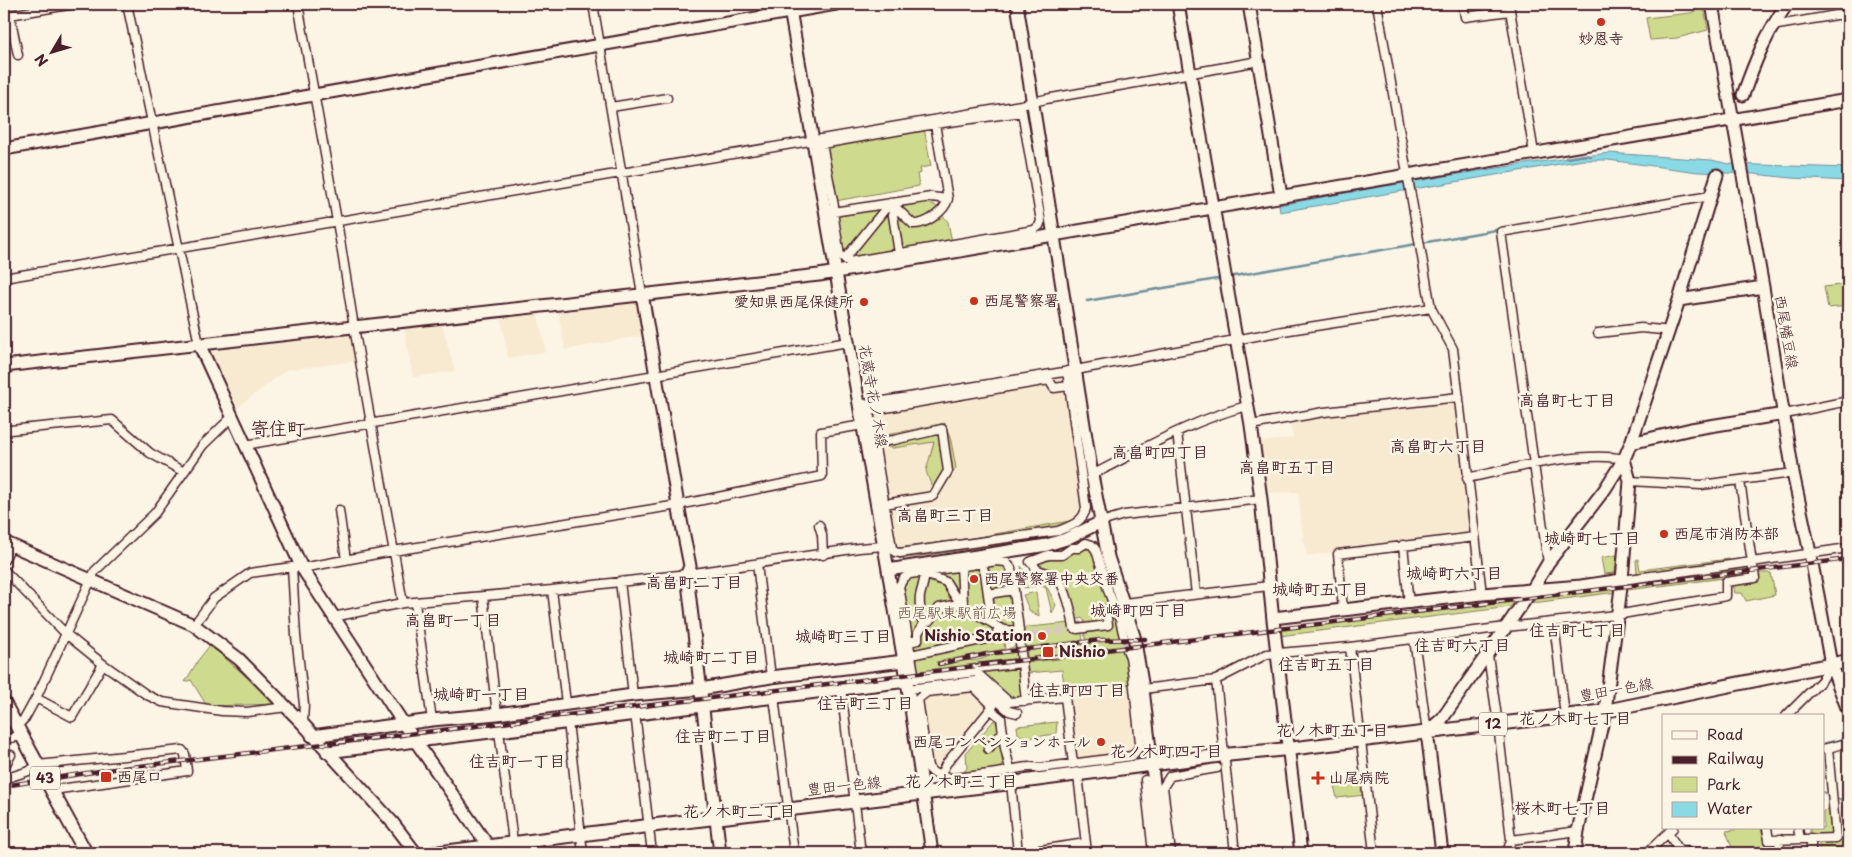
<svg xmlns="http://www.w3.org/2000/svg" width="1852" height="857" viewBox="0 0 1852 857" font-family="'Playpen Sans','Klee One',sans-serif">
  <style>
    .built { fill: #f8ead1 }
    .green { fill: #cedb8e; stroke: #8c7d5c }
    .water { fill: #89dae5; stroke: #708f9b }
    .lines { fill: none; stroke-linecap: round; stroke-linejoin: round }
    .stream { stroke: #708f9b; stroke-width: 2.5 }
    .street-tunnel { stroke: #d8cac0; stroke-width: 8; stroke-dasharray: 8 4; stroke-linecap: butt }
    .street-casing { stroke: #4a1f2b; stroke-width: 11 }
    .secondary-casing { stroke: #4a1f2b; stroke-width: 15 }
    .primary-casing { stroke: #4a1f2b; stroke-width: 16 }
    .street { stroke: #fcf5e5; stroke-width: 8 }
    .secondary { stroke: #fcf5e5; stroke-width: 11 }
    .primary { stroke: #fcf5e5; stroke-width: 12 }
    .rail-casing { stroke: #4a1f2b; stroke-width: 4.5 }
    .rail { stroke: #fcf5e5; stroke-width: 2.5; stroke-dasharray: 8; stroke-linecap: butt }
    .poi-dot { fill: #c8321e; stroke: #fcf5e5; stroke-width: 2 }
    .labels { text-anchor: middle; stroke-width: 5; stroke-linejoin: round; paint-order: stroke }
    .shield { fill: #fcf5e5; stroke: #7f5f63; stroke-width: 1 }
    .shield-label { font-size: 14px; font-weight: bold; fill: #4a1f2b }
    .poi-label { font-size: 15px; font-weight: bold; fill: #4a1f2b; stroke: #fcf5e5; text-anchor: start }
    .street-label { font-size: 15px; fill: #4a1f2b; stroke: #fcf5e5 }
    .park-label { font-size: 15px; fill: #6b4e44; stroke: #fcf5e5 }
    .neighbourhood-label { font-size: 16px; font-weight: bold; fill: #4a1f2b; stroke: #fcf5e5 }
    .quarter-label { font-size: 18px; font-weight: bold; fill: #4a1f2b; stroke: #fcf5e5 }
  </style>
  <rect width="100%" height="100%" fill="#fcf5e5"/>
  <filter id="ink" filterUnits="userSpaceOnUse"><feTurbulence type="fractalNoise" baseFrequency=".02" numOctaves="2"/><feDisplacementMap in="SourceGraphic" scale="10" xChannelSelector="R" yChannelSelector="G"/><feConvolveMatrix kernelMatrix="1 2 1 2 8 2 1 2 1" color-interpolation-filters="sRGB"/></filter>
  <g filter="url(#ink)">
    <path class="built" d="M641,302L646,335L565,350L558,312Z
      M538,314L546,352L508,358L501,318Z
      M442,324L455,371L413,377L404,329Z
      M352,335L357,361L286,370L238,407L210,354L213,351Z
      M1062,373L1082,508L1072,522L895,548L872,405Z
      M1456,400L1473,534L1307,556L1303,537L1298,492L1267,493L1260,442L1293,438L1290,422Z
      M1131,684L1138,743L1129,754L1076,760L1068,691Z
      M972,688L991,706L938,770L930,766L921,699L927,694Z"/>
    <path class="green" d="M1704,8L1708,30L1677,38L1650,40L1646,18L1690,13Z
      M924,128L931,166L920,168L921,173L917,174L919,186L835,201L825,147Z
      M893,199L895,214C909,200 917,199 935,205L948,222L952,242L901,256L849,264L839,258L830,211Z
      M1848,284V306L1828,308L1824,287Z
      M945,423L951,441L956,468L943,488L933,490L926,471L934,442L893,448L879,445L877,437Z
      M1075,520L1079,527L1057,537L900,559L890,549L972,538Z
      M1079,539V543L1091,547L1098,541L1105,563L1096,570L1097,574H1100L1099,570L1106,563L1118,599L1111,603L1106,591L1104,592L1109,606L1104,610L1118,601L1133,651L1122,652L1128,658L1131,684L1065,691L1062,670L1028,673L1027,662H1028L1025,640L1005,643L1007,635L1012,633L1003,634L1005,649L936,662L979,660L1024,643L1029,704L1013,705L976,677L909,678L902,586L909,576L1001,563L1009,568L1017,631L1029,627L1081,622L1084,655L1031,662L1106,654L1086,655L1084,620L1082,618L1076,620L1058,573L1055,575L1037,569L1034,556L1036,554L1061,547Z
      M1617,555L1615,573L1604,574L1601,558Z
      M1638,559L1640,570L1729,559L1730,562L1637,574L1636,560Z
      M1746,565L1749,575L1627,590V581Z
      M1021,566L1028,577L1043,582L1046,585L1056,605L1052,613L1046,588L1040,585L1024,588Z
      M1758,573H1771L1775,595L1746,601L1742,593H1735L1733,584L1755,583Z
      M1619,583L1617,592L1533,603L1538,593Z
      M1036,592L1039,616L1030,612L1023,595Z
      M1514,602L1510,607L1279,636V630Z
      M210,645L278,704L207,706L191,680L185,682L199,659Z
      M994,720L999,726L1003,769L962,774L967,768L966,753Z
      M1057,722L1056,734L1026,738L1018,734L1017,726Z
      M1348,781H1364L1365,795L1337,798L1334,786L1348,784Z
      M1842,806L1848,809V853H1819V843L1842,839Z
      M1831,810L1833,836H1810V828H1823V811Z
      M1750,828H1761L1766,846L1733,850L1726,831Z"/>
    <path class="water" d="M1609,153L1711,160L1730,164L1848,168V181L1791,178L1754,174L1698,172L1608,160H1583L1280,212L1279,205C1389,185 1499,166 1609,153Z"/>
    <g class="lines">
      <path class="stream" d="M1566,158L1584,155L1591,156
        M1229,277L1501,229
        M1087,301L1223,278
        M1823,744L1848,738
        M1823,792L1825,793
        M1839,799L1848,803"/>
      <path class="street-tunnel" d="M1020,636L1077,629
        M1124,637L1127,650"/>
      <defs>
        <path id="street" d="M127,4L199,344
          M298,4L337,221L355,333L403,603
          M593,4L642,294
          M1377,4L1431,308L1453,349L1482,594
          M1463,4L1465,17L1510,11
          M1509,4L1534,153
          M1843,4L1848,40
          M10,15L18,55
          M4,16L74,4
          M1772,26L1848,13
          M611,107L667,98
          M1022,112L1041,221L1039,226L1034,230L849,262L840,256L833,212L834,206L822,144L935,124Z
          M891,203L913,224C926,225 945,211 948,199L935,124
          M891,203L899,253
          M833,212L931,197L948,199
          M847,256L890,203
          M4,278L1021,105L1046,99L1259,61
          M1598,333L1641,328L1662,330
          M859,405L1076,370L1283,331L1431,308
          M868,411L1049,380L1054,388L1069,386
          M869,412L892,548L895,552L900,553L1058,531C1070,526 1083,523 1086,508L1067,371
          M1785,414L1848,401
          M1251,425L1324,412L1459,397
          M4,432L10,430L112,420L150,453L184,472
          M1177,432L1196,594
          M874,443L894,440L942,429L948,471L933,496L884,504
          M245,445L848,342
          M1092,475C1143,449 1192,420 1247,406
          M1467,478C1510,469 1583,450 1624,459
          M1630,481L1701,485L1793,473
          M1740,481L1752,562L1848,548
          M339,510L346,560
          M1101,522L1124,515L1261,499
          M819,525L822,535L823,555
          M1403,545L1409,604
          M4,560L11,546
          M1032,561L1036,569C1042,572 1049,573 1055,577C1066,584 1072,615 1074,628
          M1030,562L1048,555H1062L1072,548H1078L1086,543L1092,545L1096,550L1109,593L1120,620L1124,637
          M981,563L985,573L992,623C1002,631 1008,631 1019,630V633
          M1548,563L1501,232L1710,196
          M757,564L771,677
          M292,567L296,636L304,704L303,724
          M4,570L66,634L103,664L147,695L162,702L222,711L247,712L287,707
          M925,574L946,582L954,595L963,603L967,609L992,623
          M620,581L633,695
          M552,590L566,703
          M988,594L1014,590
          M483,596L497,714
          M415,603L432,720
          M1124,603L1269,586
          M1343,610L1338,554L1475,537
          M333,617L403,603L552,590L687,574L859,548L884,546
          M924,623L920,616C921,609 919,603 920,596C922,587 925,580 925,571
          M1554,623L1565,716
          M194,625L214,598L250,573L292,567L302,568L393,551L678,505L822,476L821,432L863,425
          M1077,629L1108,625L1106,610L1114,607
          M1019,630L1011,568L1006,562L997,561L910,574L904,578L899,586L915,679L976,672L1009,702L1065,697L1073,764
          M1414,639L1427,732
          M909,642L918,640V633L924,623L929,621L939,608L963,603L961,566
          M1020,643L1026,701
          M1350,647L1374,853
          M911,655L995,637L999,629
          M1488,655L1498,724L1511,840L1507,853
          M976,672L979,668L1022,663
          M1216,680L1235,853
          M841,688L861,853
          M908,689L975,681L1009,711L1017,713
          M1143,689L1216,680L1267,654L1350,647L1506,627L1616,615L1726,596V582L1755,578L1752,562L1622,580
          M774,697L794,853
          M36,698L72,717L103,664
          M991,710L1001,718L1005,748L1010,769
          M635,713L652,853
          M1786,716L1822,680L1831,664
          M568,722L583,853
          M17,726L25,718L36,698L95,571L155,513L203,445L232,417
          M499,731L513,842
          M4,739L22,736
          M988,749L1003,732
          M1823,749L1848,743
          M4,767L11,755
          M1078,775L1087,853
          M940,776L946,764L993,706L974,687L927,692L918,699L928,767C934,776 943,778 954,778C970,776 987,775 1003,772C1015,769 1027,765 1039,768L1132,756L1138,749L1140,743L1133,678L1130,657L1127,650
          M4,779L29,771L38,765L182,750L185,754L187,771L60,789L53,792
          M1145,780L1153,853
          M1011,783L1018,853
          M1767,828L1769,840L1836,838L1828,748
          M1798,828L1800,839
          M1668,833L1679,850L1693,853
          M1811,838V853
          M1511,840L1578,831
          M1020,853L1086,843
          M1171,853L1163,787L1170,776L1217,768
          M1647,853L1673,828
          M1779,853L1780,839"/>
        <path id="secondary" d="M789,4L905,667L932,853
          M1017,4L1092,475L1108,557L1134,636L1143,689L1162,853
          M1178,4L1251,425L1261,499L1273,620L1301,853
          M1249,4L1281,196
          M1712,4L1763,287L1793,473L1810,553L1831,664
          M1743,95C1755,61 1766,34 1787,4
          M4,149L836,4
          M642,294L678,505L690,566L687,574L720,853
          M1679,300L1763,287
          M199,344L302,568L403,723L493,853
          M4,366L819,275L1848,100
          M1631,443L1691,429L1785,414
          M4,542L194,625L239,659L303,724L393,823L416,853
          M888,570L1047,545L1066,539L1101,522
          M1273,618L1482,594L1581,586L1622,580
          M312,736L432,720L497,714L633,695L701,689L771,677L904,661
          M327,752L907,681
          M1442,853L1427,732L1442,719L1532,590L1548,563L1605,489L1624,459L1631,443L1679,300L1717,175
          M1575,853L1578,831L1605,711L1622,580L1630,481L1624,459"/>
        <path id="primary" d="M1831,664L1848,709
          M4,703L86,853
          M435,853L648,826L1011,783L1224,755L1288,749L1605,711L1848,661"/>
      </defs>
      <use href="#street" class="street-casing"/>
      <use href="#secondary" class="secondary-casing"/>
      <use href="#primary" class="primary-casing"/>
      <use href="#street" class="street"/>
      <use href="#secondary" class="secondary"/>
      <use href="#primary" class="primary"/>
      <defs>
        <path id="rail" d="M939,664L987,654L1100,640L1145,639
          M4,786L106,770L870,679L1848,559"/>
      </defs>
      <use href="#rail" class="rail-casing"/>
      <use href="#rail" class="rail"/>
    </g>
  </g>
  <g class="poi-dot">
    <circle cx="1601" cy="22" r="5"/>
    <circle cx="974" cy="301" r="5"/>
    <circle cx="864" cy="302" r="5"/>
    <circle cx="1664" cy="534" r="5"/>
    <circle cx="974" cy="579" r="5"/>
    <circle cx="1042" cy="636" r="5"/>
    <rect x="1042" y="646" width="12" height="12" rx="2.5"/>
    <circle cx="1101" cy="742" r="5"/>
    <rect x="100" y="771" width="12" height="12" rx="2.5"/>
    <path d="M1315.5 770.5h5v5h5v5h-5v5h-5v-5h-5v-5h5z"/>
  </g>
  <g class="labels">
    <g class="shield">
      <rect x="1479" y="712.5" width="28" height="23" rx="4"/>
      <rect x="30" y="766.5" width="30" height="23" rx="4"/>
    </g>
    <g class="shield-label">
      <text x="1493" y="729">12</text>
      <text x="45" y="783">43</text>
    </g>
    <g class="poi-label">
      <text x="1601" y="44" text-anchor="middle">妙恩寺</text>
      <text x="984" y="306">西尾警察署</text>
      <text x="854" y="307" text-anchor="end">愛知県西尾保健所</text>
      <text x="1674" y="539">西尾市消防本部</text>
      <text x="984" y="584">西尾警察署中央交番</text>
      <text x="1032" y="641" text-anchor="end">Nishio Station</text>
      <text x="1059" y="657">Nishio</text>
      <text x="1091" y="747" text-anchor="end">西尾コンベンションホール</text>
      <text x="117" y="782">西尾口</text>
      <text x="1329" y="783">山尾病院</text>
    </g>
    <g class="street-label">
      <text transform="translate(1786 332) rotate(80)" y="5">西尾幡豆線</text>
      <text transform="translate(873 396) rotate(80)" y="5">花蔵寺花ノ木線</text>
      <text transform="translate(1616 690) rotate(-10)" y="5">豊田一色線</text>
      <text transform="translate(844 786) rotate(-6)" y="5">豊田一色線</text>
    </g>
    <g class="park-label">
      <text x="957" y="618">西尾駅東駅前広場</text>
    </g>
    <g class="neighbourhood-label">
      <text x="1567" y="406">高畠町七丁目</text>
      <text x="1438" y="452">高畠町六丁目</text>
      <text x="1160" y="458">高畠町四丁目</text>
      <text x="1287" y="473">高畠町五丁目</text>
      <text x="945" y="521">高畠町三丁目</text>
      <text x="1592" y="544">城崎町七丁目</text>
      <text x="1454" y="579">城崎町六丁目</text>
      <text x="694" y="588">高畠町二丁目</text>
      <text x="1320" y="595">城崎町五丁目</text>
      <text x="1138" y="616">城崎町四丁目</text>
      <text x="453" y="626">高畠町一丁目</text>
      <text x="1577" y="636">住吉町七丁目</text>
      <text x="843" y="642">城崎町三丁目</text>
      <text x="1462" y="651">住吉町六丁目</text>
      <text x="711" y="663">城崎町二丁目</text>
      <text x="1326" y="670">住吉町五丁目</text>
      <text x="1077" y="696">住吉町四丁目</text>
      <text x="481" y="700">城崎町一丁目</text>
      <text x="865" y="709">住吉町三丁目</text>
      <text x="1575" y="724">花ノ木町七丁目</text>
      <text x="1332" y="736">花ノ木町五丁目</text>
      <text x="723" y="742">住吉町二丁目</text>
      <text x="1166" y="757">花ノ木町四丁目</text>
      <text x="517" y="767">住吉町一丁目</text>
      <text x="961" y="787">花ノ木町三丁目</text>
      <text x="1562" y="814">桜木町七丁目</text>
      <text x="739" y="817">花ノ木町二丁目</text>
    </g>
    <g class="quarter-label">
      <text x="278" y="435">寄住町</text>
    </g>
  </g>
  <rect width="1852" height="857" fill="none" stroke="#fcf5e5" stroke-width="20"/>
  <rect x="10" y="10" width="1832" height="837" fill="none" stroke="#4a1f2b" stroke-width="2" filter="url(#ink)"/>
  <rect x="1662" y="714" width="162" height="115" fill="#fcf5e5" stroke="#b59f9b"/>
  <rect x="1672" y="731" width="25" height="8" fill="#fcf5e5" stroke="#b59f9b"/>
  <text x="1707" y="740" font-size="15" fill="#4a1f2b">Road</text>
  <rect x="1672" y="756" width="25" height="8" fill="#4a1f2b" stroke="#b59f9b"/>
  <text x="1707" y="764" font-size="15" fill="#4a1f2b">Railway</text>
  <rect x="1672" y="777" width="25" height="15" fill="#cedb8e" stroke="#b59f9b"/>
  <text x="1707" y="790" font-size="15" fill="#4a1f2b">Park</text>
  <rect x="1672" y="802" width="25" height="15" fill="#89dae5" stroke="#b59f9b"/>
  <text x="1707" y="814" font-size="15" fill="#4a1f2b">Water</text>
  <g transform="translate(52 52) rotate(232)" stroke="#fcf5e5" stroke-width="4" paint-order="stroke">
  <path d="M0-4L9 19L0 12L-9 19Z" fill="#4a1f2b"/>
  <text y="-8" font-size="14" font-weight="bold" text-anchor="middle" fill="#4a1f2b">N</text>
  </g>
</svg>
